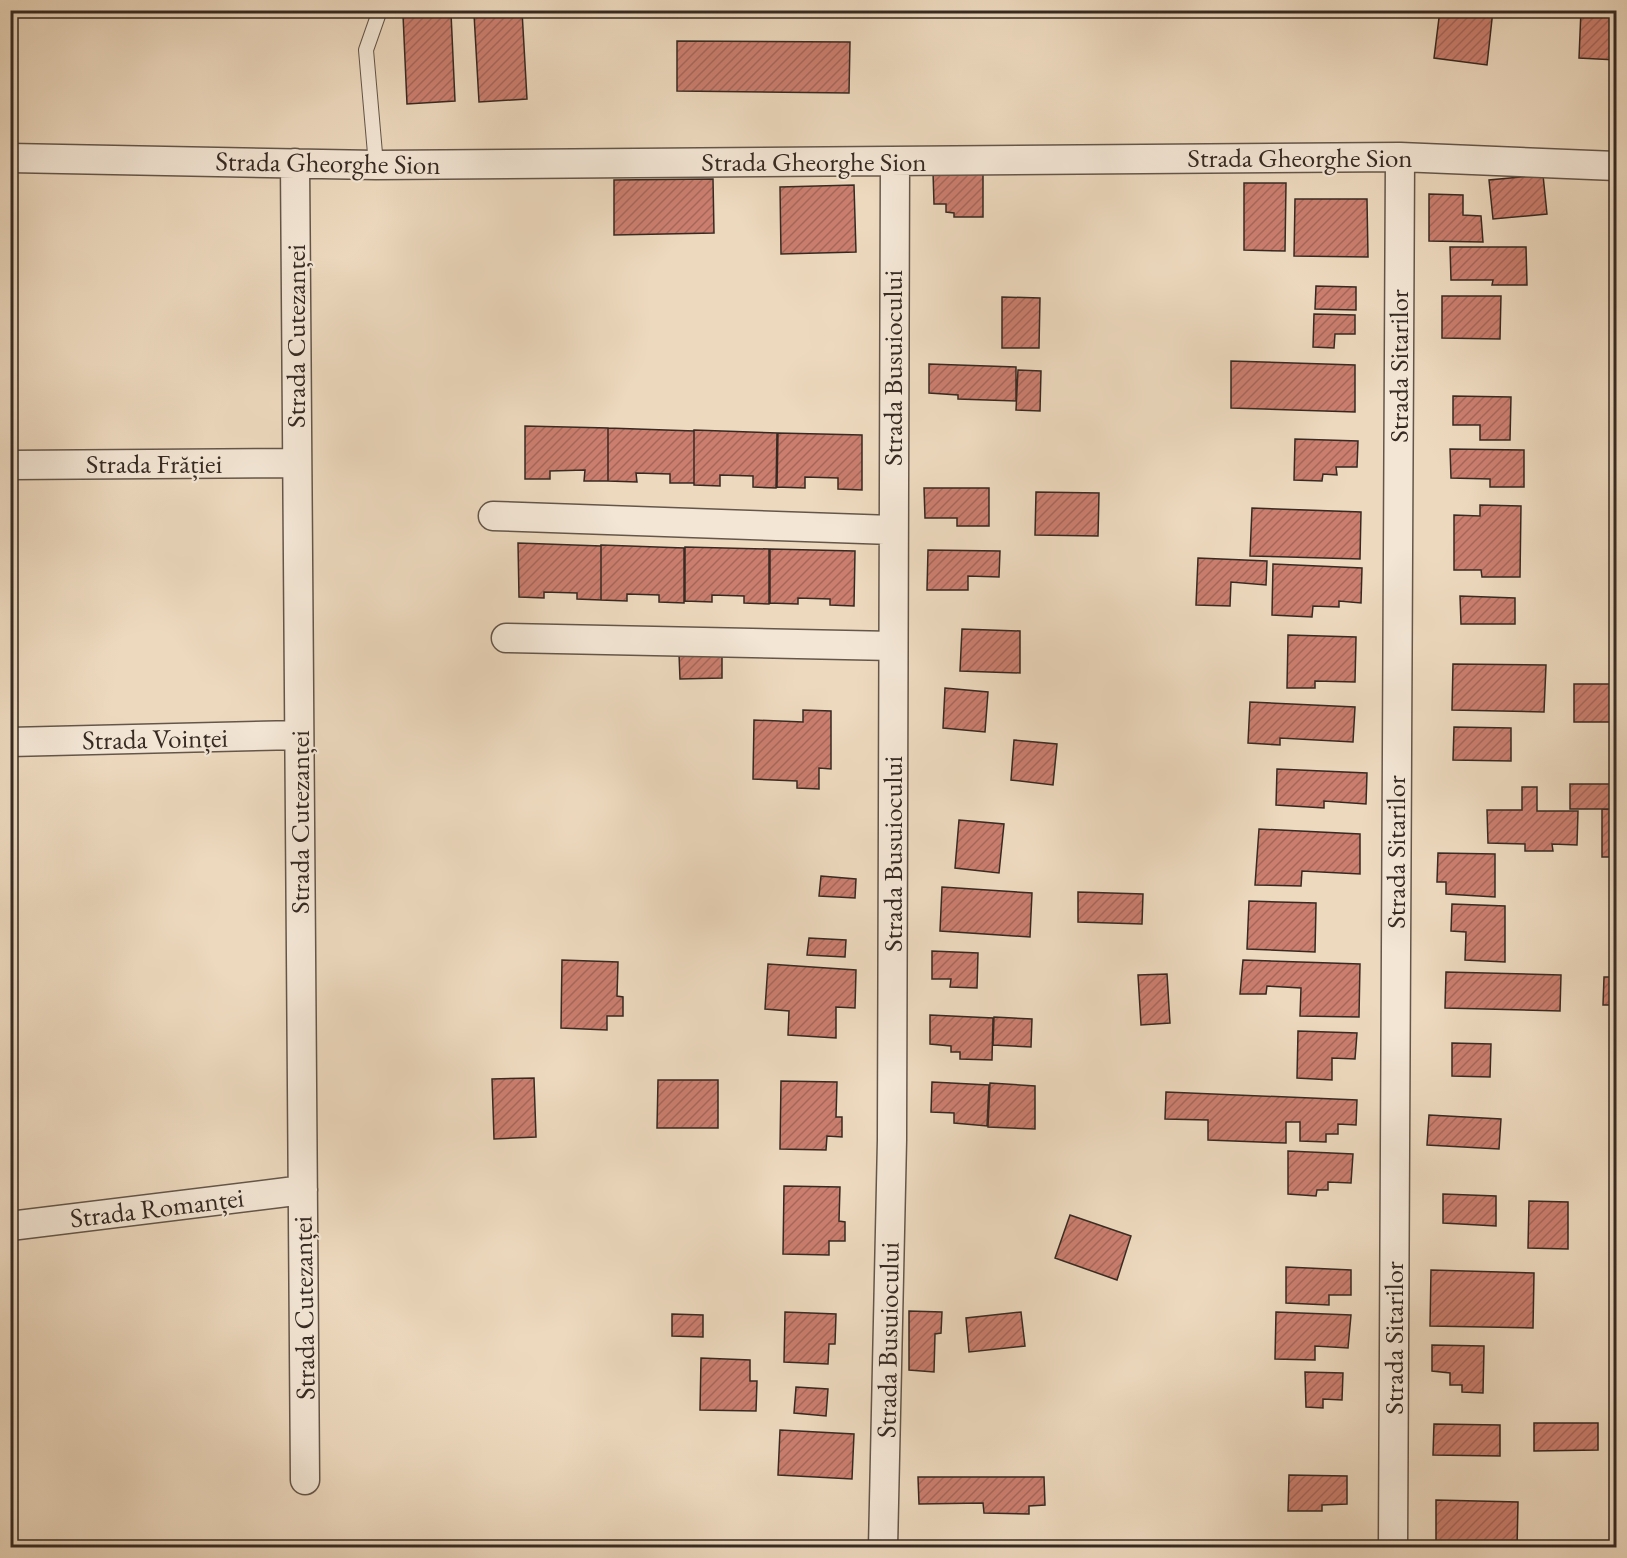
<svg xmlns="http://www.w3.org/2000/svg" width="1627" height="1558" viewBox="0 0 1627 1558" font-family="'EB Garamond',serif">
  <style>
    .building { fill: url(#building-hatch); stroke: #362a23; stroke-width: 1.5 }
    .lines { fill: none; stroke-linecap: round; stroke-linejoin: round }
    .service-casing { stroke: #64564a; stroke-width: 16 }
    .minor-casing { stroke: #64564a; stroke-width: 31 }
    .service { stroke: #f3e6d5; stroke-width: 14 }
    .minor { stroke: #f3e6d5; stroke-width: 28 }
    .labels { text-anchor: middle; stroke-width: 4.5; stroke-linejoin: round; paint-order: stroke }
    .street-label { font-size: 27px; fill: #362a23; stroke: #f3e6d5 }
  </style>
  <defs>
    <pattern id="building-hatch" width="6" height="6" patternUnits="userSpaceOnUse" patternTransform="scale(1.5)"><rect width="6" height="6" fill="#cb7e6e"/><path d="M-1 1l2-2M0 6l6-6M5 7l2-2" fill="none" stroke="#a6675a"/></pattern>
  </defs>
  <rect width="100%" height="100%" fill="#edd9be"/>
  <filter id="stains"><feTurbulence type="fractalNoise" baseFrequency=".00333" numOctaves="4"/><feColorMatrix values="0 0 0 0 .2 0 0 0 0 .09 0 0 0 0 .02 0 0 0 .5 -.17"/></filter>
  <radialGradient id="worn" r=".72"><stop offset=".6" stop-color="#630" stop-opacity="0"/><stop offset="1" stop-color="#630" stop-opacity=".3"/></radialGradient>
  <path class="building" d="M1440,10H1493L1487,65L1434,58Z
    M1581,10H1616V60L1579,58Z
    M522,11L527,99L479,102L474,14Z
    M451,13L455,101L407,104L403,15Z
    M677,41L850,42L849,93L677,91Z
    M933,172L983,173V217H954V213L946,212V204H934Z
    M1543,175L1547,214L1493,219L1489,180Z
    M713,179L714,233L614,235V180Z
    M1244,183H1286L1285,251L1244,250Z
    M854,185L856,252L781,254L780,187Z
    M1429,194L1463,195V215L1481,216L1483,242L1429,241Z
    M1295,199H1367L1368,257L1294,256Z
    M1450,247H1526L1527,285H1492L1493,280H1451Z
    M1316,286L1356,287V310L1315,309Z
    M1442,296H1501L1500,339L1442,338Z
    M1002,297L1040,298L1039,348H1002Z
    M1314,314L1355,315V334H1335L1334,348L1313,347Z
    M1231,361L1355,365V412L1231,408Z
    M929,364L1016,367V401L958,399V395L929,393Z
    M1018,370L1041,371L1040,411L1016,410Z
    M1453,396L1511,397L1510,440H1480V425H1453Z
    M525,426L608,428V481H584L585,470L550,471V479H525Z
    M608,428L694,431V483H670V474L636,473L637,482L608,481Z
    M694,430L777,433L776,488L753,487V476L720,475V486L694,485Z
    M778,433L862,435V490L838,489V478L805,477V488L777,487Z
    M1295,439L1358,441L1357,467H1336L1337,475L1323,474L1322,481L1294,480Z
    M1450,449L1524,450V487H1490V479L1451,478Z
    M924,488H989V526H957V518H925Z
    M1036,492L1099,493L1098,536L1035,535Z
    M1480,505L1521,506L1520,577H1482L1481,570H1454V515L1480,516Z
    M1252,508L1361,512L1360,559L1250,556Z
    M518,543L601,546V600L577,599V593L544,592V598L519,597Z
    M601,545L684,548V603L659,602V595L627,594V601L601,600Z
    M685,547L769,549V604L744,603V596L712,595V602L685,601Z
    M770,549L855,551L854,606L830,605V599L798,598V604L770,603Z
    M928,550L1000,551L999,577L968,576V590H927Z
    M1198,558L1267,561L1266,585L1231,582L1230,606L1196,605Z
    M1273,564L1362,568L1361,603L1339,601V607L1313,606L1312,617L1272,615Z
    M1460,596L1515,598V624H1461Z
    M962,629L1020,631V673L960,671Z
    M1288,635L1356,637L1355,682L1315,681V688H1287Z
    M722,653V678L680,679L679,654Z
    M1453,664L1546,665L1544,712L1452,710Z
    M1574,684H1616V722H1574Z
    M945,688L988,692L985,732L943,728Z
    M1250,702L1355,707L1353,742L1280,738V745L1248,743Z
    M803,710L831,711V769L819,768V789L797,788V781L753,779L754,720L803,722Z
    M1454,727L1511,728V761L1453,760Z
    M1014,740L1057,744L1053,785L1011,780Z
    M1277,769L1367,773L1366,804L1324,801V808L1276,805Z
    M1570,784H1616V809H1570Z
    M1522,787H1537V811H1578L1577,845L1552,844L1553,851H1525V844L1488,843L1487,810H1522Z
    M1602,809L1616,810V857H1602Z
    M959,820L1004,824L999,873L955,868Z
    M1259,829L1360,834V874L1302,871L1301,886L1255,885Z
    M1438,853L1495,854V897L1446,894V882H1437Z
    M821,876L856,879L855,898L819,896Z
    M942,887L1032,893L1030,937L940,931Z
    M1078,892L1143,894L1142,924L1078,922Z
    M1249,901L1316,903L1315,952L1247,949Z
    M1452,904L1505,906V962L1465,960L1466,932L1451,931Z
    M809,938L846,940L845,957L807,955Z
    M932,951L978,953L977,988L950,987L951,979H932Z
    M562,960L618,962L617,996L623,997V1016H607V1030L561,1028Z
    M1243,960L1360,964L1359,1017L1300,1016L1301,988L1267,986L1266,994H1240Z
    M768,964L856,970L855,1008L836,1007V1038L788,1035L789,1011L765,1009Z
    M1446,972L1561,975L1560,1011L1445,1008Z
    M1167,974L1170,1023L1141,1025L1138,975Z
    M1604,977H1616V1005H1603Z
    M930,1015L993,1018L992,1060L960,1059V1052H951V1046L930,1044Z
    M994,1017L1032,1019L1031,1047L993,1045Z
    M1298,1031L1357,1033L1355,1059L1332,1058V1080L1297,1078Z
    M1452,1043L1491,1044L1490,1077L1452,1076Z
    M534,1078L536,1137L494,1139L492,1079Z
    M658,1080H718V1128H657Z
    M781,1081L837,1082L836,1117H842V1137L827,1136L826,1150L780,1149Z
    M932,1082L989,1085L987,1126L954,1123V1113L931,1112Z
    M990,1083L1035,1086V1129L988,1127Z
    M1166,1092L1357,1100L1356,1125L1338,1124V1134H1326V1142L1300,1141V1122H1286V1143L1208,1140V1120L1165,1119Z
    M1429,1115L1501,1119L1499,1149L1427,1145Z
    M1288,1151L1353,1154L1351,1183L1328,1182V1190H1317L1316,1196L1288,1194Z
    M784,1186L840,1187L839,1221L845,1222V1241H829V1255L783,1254Z
    M1443,1194L1496,1196V1226L1443,1223Z
    M1529,1201L1568,1202V1249L1528,1248Z
    M1070,1215L1131,1236L1117,1280L1055,1258Z
    M1286,1267L1351,1270V1295H1329V1305L1286,1303Z
    M1431,1270L1534,1273L1533,1328L1430,1326Z
    M909,1311L942,1312L941,1333L935,1334L934,1372L909,1370Z
    M785,1312L836,1314L835,1344H829L828,1364L784,1362Z
    M1021,1312L1025,1346L969,1352L966,1318Z
    M1276,1312L1351,1315L1348,1348L1315,1346V1360L1275,1359Z
    M672,1314L703,1315V1337L672,1336Z
    M1432,1345L1484,1346L1483,1393L1462,1392V1385H1450V1373L1432,1371Z
    M701,1358L750,1360V1381H757L756,1411L700,1410Z
    M1305,1372L1343,1373L1342,1400L1323,1399V1408L1306,1407Z
    M796,1387L828,1389L826,1416L794,1413Z
    M1534,1423H1598V1450L1534,1451Z
    M1434,1424L1500,1425V1456L1433,1455Z
    M780,1430L854,1434L852,1479L778,1475Z
    M1289,1475L1347,1476V1504L1322,1505V1511H1288Z
    M918,1477H1044L1045,1505L1029,1506V1514L984,1513L983,1503L919,1504Z
    M1436,1500L1518,1502L1517,1548H1436Z"/>
  <g class="lines">
    <defs>
      <path id="service" d="M376,165L366,50L380,10"/>
      <path id="minor" d="M10,158L376,165L1400,157L1616,166
        M295,163L305,1480
        M10,465L297,463
        M493,516L892,530
        M506,638L893,646
        M10,742L299,735
        M10,1226L303,1190
        M883,1548L892,1140L895,161
        M1393,1548L1400,157"/>
    </defs>
    <use href="#service" class="service-casing"/>
    <use href="#minor" class="minor-casing"/>
    <use href="#service" class="service"/>
    <use href="#minor" class="minor"/>
  </g>
  <g class="labels">
    <g class="street-label">
      <text x="1300" y="167">Strada Gheorghe Sion</text>
      <text x="814" y="171">Strada Gheorghe Sion</text>
      <text transform="translate(328 163) rotate(1)" y="9">Strada Gheorghe Sion</text>
      <text transform="translate(296 336) rotate(-90)" y="9">Strada Cutezanței</text>
      <text transform="translate(1399 366) rotate(-90)" y="9">Strada Sitarilor</text>
      <text transform="translate(893 368) rotate(-90)" y="9">Strada Busuiocului</text>
      <text x="154" y="473">Strada Frăției</text>
      <text transform="translate(155 739) rotate(-1)" y="9">Strada Voinței</text>
      <text transform="translate(300 822) rotate(-90)" y="9">Strada Cutezanței</text>
      <text transform="translate(1396 852) rotate(-90)" y="9">Strada Sitarilor</text>
      <text transform="translate(893 854) rotate(-90)" y="9">Strada Busuiocului</text>
      <text transform="translate(157 1208) rotate(-7)" y="9">Strada Romanței</text>
      <text transform="translate(304 1308) rotate(-91)" y="9">Strada Cutezanței</text>
      <text transform="translate(1394 1338) rotate(-90)" y="9">Strada Sitarilor</text>
      <text transform="translate(888 1340) rotate(-89)" y="9">Strada Busuiocului</text>
    </g>
  </g>
  <rect width="1627" height="1558" fill="none" stroke="#edd9be" stroke-width="36"/>
  <rect x="12" y="12" width="1603" height="1534" fill="none" stroke="#362a23" stroke-width="3"/>
  <rect x="18" y="18" width="1591" height="1522" fill="none" stroke="#362a23" stroke-width="1.5"/>
  <rect width="100%" height="100%" filter="url(#stains)"/>
  <rect width="100%" height="100%" fill="url(#worn)"/>
</svg>
